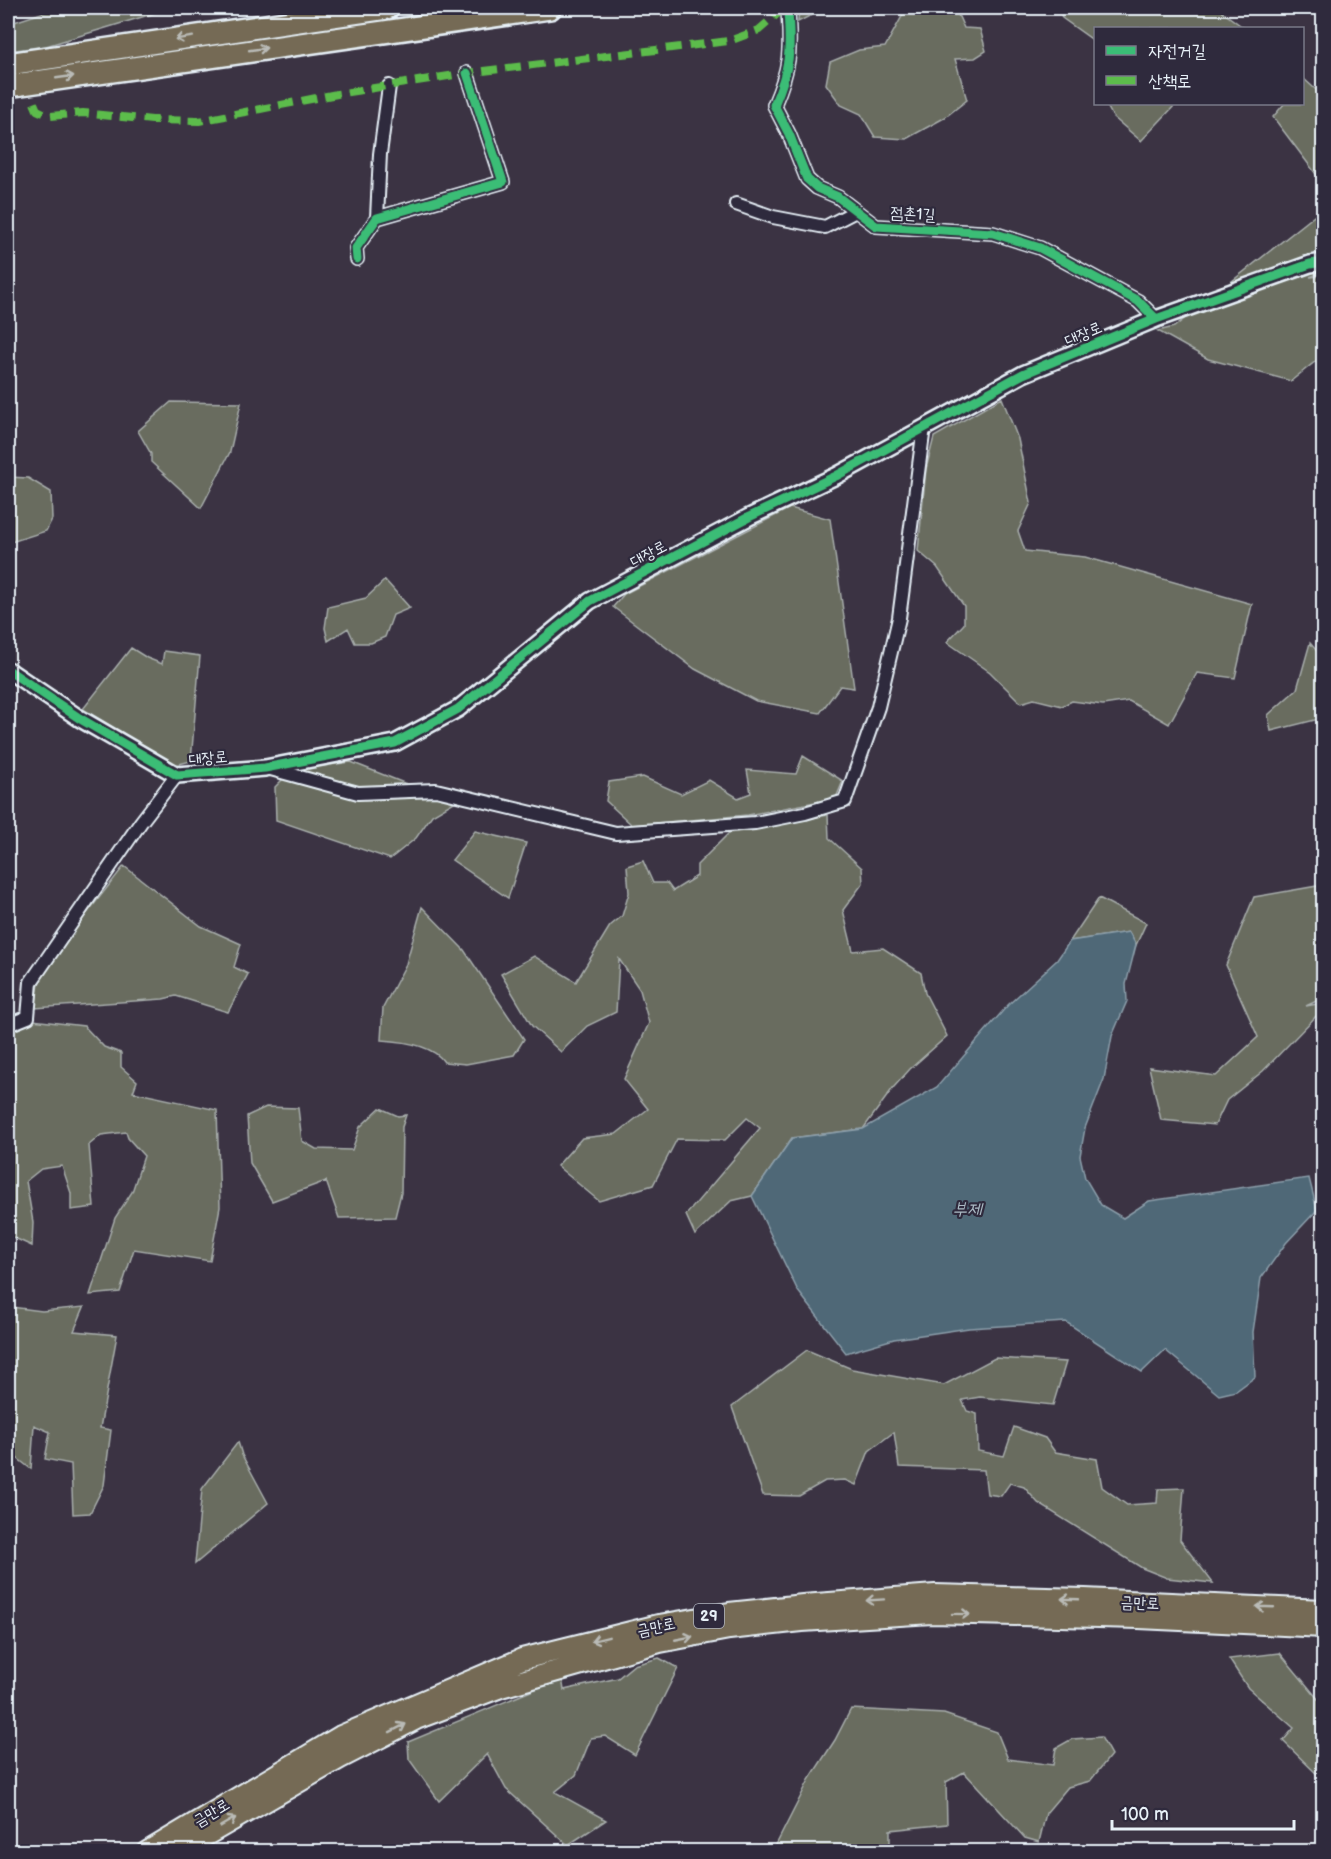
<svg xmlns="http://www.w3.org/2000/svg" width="1331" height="1859" viewBox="0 0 1331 1859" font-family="'Balsamiq Sans','Poor Story',sans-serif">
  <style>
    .green { fill: #696c5f; stroke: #a8aeac; stroke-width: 1.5 }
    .water { fill: #4f6877; stroke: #8c9fab; stroke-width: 1.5 }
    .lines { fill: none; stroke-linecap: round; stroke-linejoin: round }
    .minor-casing { stroke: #e8f1f8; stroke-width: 16 }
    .tertiary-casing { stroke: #e8f1f8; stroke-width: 20 }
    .trunk-casing { stroke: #e8f1f8; stroke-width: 24 }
    .motorway-casing { stroke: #e8f1f8; stroke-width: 26 }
    .minor { stroke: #2f2a3d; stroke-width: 12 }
    .tertiary { stroke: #2f2a3d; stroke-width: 15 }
    .trunk { stroke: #746b55; stroke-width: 20 }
    .motorway { stroke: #746b55; stroke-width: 21 }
    .quiet { stroke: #5cbc4b; stroke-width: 8; stroke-dasharray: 15 8; stroke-linecap: butt }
    .cycleway-casing { stroke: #2f2a3d; stroke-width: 13 }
    .cycleway { stroke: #3abd76; stroke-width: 9 }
    .oneway { stroke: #babbb7 }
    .labels { text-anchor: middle; stroke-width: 4.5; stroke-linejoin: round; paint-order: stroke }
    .shield { fill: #2f2a3d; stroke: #b0b5c0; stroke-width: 1.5 }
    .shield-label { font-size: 15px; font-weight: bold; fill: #e8f1f8 }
    .street-label { font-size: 16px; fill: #e8f1f8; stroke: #2f2a3d }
    .water-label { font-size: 18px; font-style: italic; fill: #abbac4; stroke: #2f2a3d }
  </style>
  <rect width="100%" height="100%" fill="#3b3343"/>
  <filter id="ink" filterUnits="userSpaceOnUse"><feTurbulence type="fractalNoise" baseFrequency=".0167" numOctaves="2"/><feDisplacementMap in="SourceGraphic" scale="12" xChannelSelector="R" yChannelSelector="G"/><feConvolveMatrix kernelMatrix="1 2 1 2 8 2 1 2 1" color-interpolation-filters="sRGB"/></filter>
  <g filter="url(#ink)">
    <path class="green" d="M57,8H172L46,46L8,51V24Z
      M799,8H825L798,22Z
      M904,8H955L964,28L980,29L986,51L975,58L955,59L967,100L944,118L906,139L875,137L861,114L841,105L826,84L830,62L859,50L885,47L906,9Z
      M1059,8H1217L1244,28H1096L1095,58L1094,41L1062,18Z
      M1304,79L1323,96L1324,181L1322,182L1273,117L1284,104H1302L1303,82Z
      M1106,104H1176L1141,141L1113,117Z
      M1323,209V272L1310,277L1323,276V348L1322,356L1291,381L1208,359L1158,331L1174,327Z
      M1002,398L1018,439L1031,503L1018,531L1025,551L1085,557L1252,604L1235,678L1197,673L1169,724L1129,701L1103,705L1072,701L1062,706L1034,699L1021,703L990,672L947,642L964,624V606L937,567L918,551L926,469L934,437Z
      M171,402L241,403L230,452L201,508L151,462V454L138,431Z
      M8,477L28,478L51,492L52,519L46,531L8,543Z
      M790,508L830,519L854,688L840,686L820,713L756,701L695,669L613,607L624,594Z
      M385,580L410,608L393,615L385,637L371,643H355L348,628L328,641L325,628L328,607L366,598Z
      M1310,643L1323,658V718L1271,731L1268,715L1297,689Z
      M131,648L147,658L162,664L164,651L200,656L191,761L175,765L83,709Z
      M803,756L843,781L836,798L748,815L632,825L606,801L609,782L643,777L681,794L709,780L738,798L751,793L747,770L796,774Z
      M351,762L404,783L456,801L432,815L416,838L390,859L276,820L275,787L292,770Z
      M828,815L829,838L862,868L863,883L843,910L853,951L883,948L921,973L925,993L947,1036L910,1069L893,1088L863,1129L792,1138L752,1196L731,1201L695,1235L686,1215L760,1128L747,1118L725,1140L677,1139L653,1185L599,1201L557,1166L582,1138L616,1134L648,1109L624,1079L649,1023L640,990L619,959L616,1012L587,1026L561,1052L532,1026L501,974L534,956L576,982L610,926L622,916L629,893L627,866L643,861L653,883H667L673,891L697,876V865L729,833Z
      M475,831L526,843L508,898L452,860Z
      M124,866L201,926L241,944L234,967L248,974L228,1012L176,996L163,999L35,1008L41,972Z
      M1323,885V998L1306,1006L1323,1003V1009L1263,1071L1227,1100L1215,1125L1161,1120L1149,1067L1216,1076L1258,1037L1226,965L1254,897Z
      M1099,898L1146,923L1136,945L1129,932L1070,941Z
      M422,907L464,950L524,1039L514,1055L466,1064L444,1062C433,1045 400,1041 381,1040L383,1008L406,964Z
      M32,1020L84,1026L104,1047L121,1053V1067L137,1081L133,1092L217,1110L220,1207L210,1261L134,1249L120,1292L90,1295L115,1218L132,1192L144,1156L128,1138L126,1132L101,1135L89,1145L94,1207L71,1210V1193L62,1166L41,1169L26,1181L33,1222L32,1246L8,1235V1028Z
      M266,1107L298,1108L302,1141L316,1149L352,1150L360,1127L380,1108L398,1116L406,1115L402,1127L401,1193L395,1217L339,1218L326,1181L272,1201L250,1163L247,1116Z
      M11,1307L42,1311L84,1307L74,1331L117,1335L100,1428L111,1430L104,1485L90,1513L73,1514L71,1464L45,1459L50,1432L34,1425L31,1469L8,1451V1333Z
      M807,1350L852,1369L944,1385L995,1358L1066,1362L1053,1405L980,1397L962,1400L967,1411L977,1414L978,1451L1004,1456L1014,1427L1045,1438L1055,1452L1097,1459L1102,1487L1127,1505L1157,1503L1158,1489L1184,1488L1180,1540L1213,1583L1167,1578L1142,1568L1038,1503L1024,1487L1010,1483L1001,1496L987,1494L984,1470L899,1467L894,1432L869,1451L856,1485L845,1480L825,1481L799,1496L763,1495L732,1407Z
      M238,1442L242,1455L268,1503L195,1564L202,1489Z
      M1280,1653L1323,1705V1780L1283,1741L1294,1728L1248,1688L1229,1659Z
      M659,1658L678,1668L635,1755L605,1736L591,1738L576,1775L555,1792L606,1820L568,1845L506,1789L487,1754L439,1801L409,1759L408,1742L562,1678L564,1690L618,1678L634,1665Z
      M851,1709L944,1714L997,1732L1008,1759L1053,1765L1056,1748L1072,1739L1101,1737L1111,1755L1090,1781L1068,1787L1046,1813L1039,1842L1025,1838L964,1772L946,1782L947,1824L890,1830V1851H773L809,1780L835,1740Z"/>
    <path class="water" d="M1129,932L1136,945L1126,984L1127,1001L1112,1036L1104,1079L1085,1128L1080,1156L1085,1178L1101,1205L1123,1218L1149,1201L1309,1178L1317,1210L1286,1243L1261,1278L1253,1332L1255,1377L1236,1391L1219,1395L1165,1350L1142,1372L1066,1322L969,1328L894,1339L846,1353L798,1291L752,1196L792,1138L863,1129L937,1087L1008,1005L1057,960L1070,941Z"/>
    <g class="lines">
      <defs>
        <path id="minor" d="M784,8L788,12C791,52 790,68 774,105L789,134L807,179L817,188L838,197L876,226L993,233L1040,248L1138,301L1156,319
          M736,204L773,217L825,227L856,211
          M377,218L380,154L389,86
          M357,259L356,248L377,218L503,182L467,73
          M267,768L358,793L436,790L616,833L755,823L805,813L845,801L878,707L899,618L924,427
          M8,1025L28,1017L31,982L141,822L177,775"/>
        <path id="tertiary" d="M8,670L79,718L177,775L265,768L395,743L458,709L590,601L749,517L836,476L1023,374L1156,319L1310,264L1324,262"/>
        <path id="trunk" d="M147,1852L341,1736L522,1659L659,1625L729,1613L803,1605L935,1595L1085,1599L1324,1610
          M177,1852L340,1758L416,1719L501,1687L660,1642L729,1629L802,1621L932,1613L1139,1618L1324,1627"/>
        <path id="motorway" d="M8,64L387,8
          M8,86L550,8"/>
      </defs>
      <use href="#minor" class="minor-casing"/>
      <use href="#tertiary" class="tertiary-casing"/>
      <use href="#trunk" class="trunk-casing"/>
      <use href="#motorway" class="motorway-casing"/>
      <use href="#minor" class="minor"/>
      <use href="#tertiary" class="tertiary"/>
      <use href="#trunk" class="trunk"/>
      <use href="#motorway" class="motorway"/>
      <path class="quiet" d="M34,103L37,110L50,116L83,113L152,120L199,121L337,94L467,73L729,41L759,30L784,8"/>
      <defs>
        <path id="cycleway" d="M784,8L788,12C791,52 790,68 774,105L789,134L807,179L817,188L838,197L876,226L993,233L1040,248L1138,301L1156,319
          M357,259L356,248L377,218L503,182L467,73
          M8,670L79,718L177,775L265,768L395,743L458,709L590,601L749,517L836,476L1023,374L1156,319L1310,264L1324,262"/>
      </defs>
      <use href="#cycleway" class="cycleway-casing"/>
      <use href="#cycleway" class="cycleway"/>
    </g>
    <defs><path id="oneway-shaft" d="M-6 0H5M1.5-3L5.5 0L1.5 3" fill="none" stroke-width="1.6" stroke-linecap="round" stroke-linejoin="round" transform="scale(1.5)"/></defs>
    <g class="oneway">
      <use href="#oneway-shaft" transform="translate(184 38) rotate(171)"/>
      <use href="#oneway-shaft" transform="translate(258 49) rotate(-8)"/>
      <use href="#oneway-shaft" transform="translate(65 77) rotate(-8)"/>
      <use href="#oneway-shaft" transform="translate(1070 1599) rotate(-178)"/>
      <use href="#oneway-shaft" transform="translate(875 1600) rotate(176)"/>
      <use href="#oneway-shaft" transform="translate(1265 1607) rotate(-178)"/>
      <use href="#oneway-shaft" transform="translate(961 1614) rotate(1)"/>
      <use href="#oneway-shaft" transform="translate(684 1638) rotate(-11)"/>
      <use href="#oneway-shaft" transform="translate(600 1639) rotate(166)"/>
      <use href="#oneway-shaft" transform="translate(398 1728) rotate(-27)"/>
      <use href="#oneway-shaft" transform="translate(228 1822) rotate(-30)"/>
    </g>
  </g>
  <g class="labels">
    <rect class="shield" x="694" y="1604" width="30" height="24" rx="4.5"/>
    <g class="shield-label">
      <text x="709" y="1621">29</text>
    </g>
    <g class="street-label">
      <text transform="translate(913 213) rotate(3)" y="6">점촌1길</text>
      <text transform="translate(1083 333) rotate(-23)" y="6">대장로</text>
      <text transform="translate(648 553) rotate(-28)" y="6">대장로</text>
      <text transform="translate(208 757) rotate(-5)" y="6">대장로</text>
      <text transform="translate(1140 1602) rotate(2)" y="6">금만로</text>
      <text transform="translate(656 1626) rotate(-12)" y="6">금만로</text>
      <text transform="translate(211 1812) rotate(-31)" y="6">금만로</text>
    </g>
    <g class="water-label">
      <text x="967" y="1215">부제</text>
    </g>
  </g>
  <rect width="1331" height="1859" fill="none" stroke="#2f2a3d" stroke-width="30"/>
  <rect x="15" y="15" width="1301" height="1829" fill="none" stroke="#e8f1f8" stroke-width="2" filter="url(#ink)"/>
  <rect x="1094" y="27" width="210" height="78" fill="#2f2a3d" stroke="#797a88" stroke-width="1.5"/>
  <rect x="1106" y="46" width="30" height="9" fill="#3abd76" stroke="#797a88" stroke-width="1.5"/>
  <text x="1148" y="57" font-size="18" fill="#e8f1f8">자전거길</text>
  <rect x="1106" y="76" width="30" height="9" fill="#5cbc4b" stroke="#797a88" stroke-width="1.5"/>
  <text x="1148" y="87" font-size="18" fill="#e8f1f8">산책로</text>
  <path d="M1112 1820v9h182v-9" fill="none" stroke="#e8f1f8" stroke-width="3"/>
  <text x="1121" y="1820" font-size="18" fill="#e8f1f8" stroke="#2f2a3d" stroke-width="4.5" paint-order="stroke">100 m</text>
</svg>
